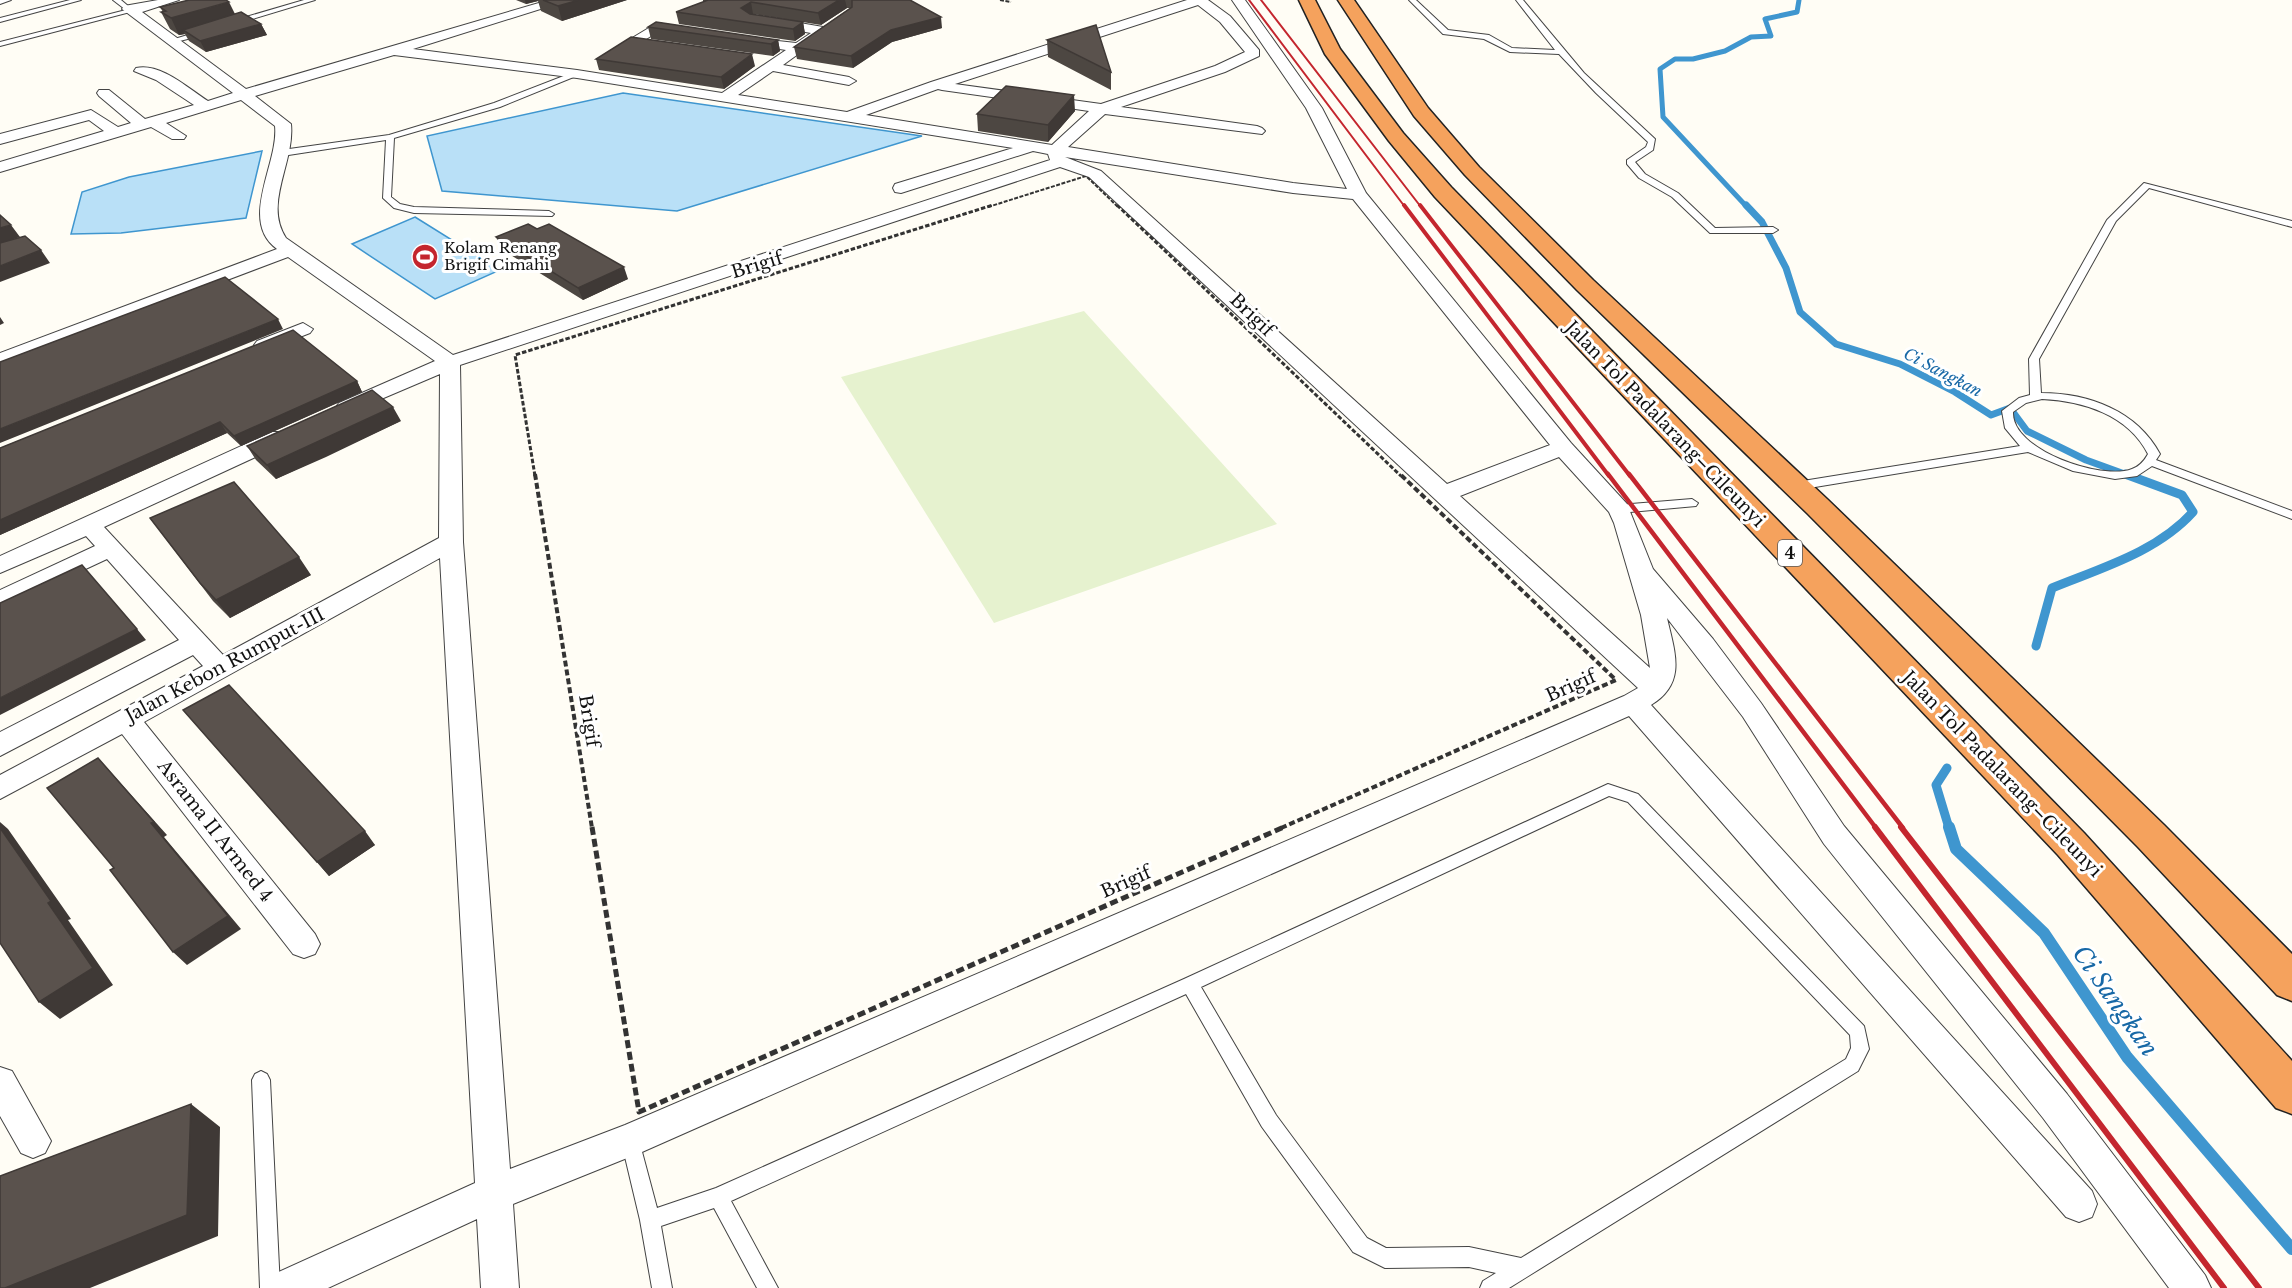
<svg xmlns="http://www.w3.org/2000/svg" width="2292" height="1288" viewBox="0 0 2292 1288" font-family="'Libre Baskerville',serif">
  <style>
    .pitch { fill: #e6f2cf }
    .water { fill: #b9e0f7; stroke: #3f96cf; stroke-width: 1.5 }
    .lines { fill: none; stroke-linecap: round; stroke-linejoin: round }
    .stream-far3 { stroke: #3f96cf; stroke-width: 5 }
    .stream-far2 { stroke: #3f96cf; stroke-width: 7 }
    .stream-far1 { stroke: #3f96cf; stroke-width: 9 }
    .stream { stroke: #3f96cf; stroke-width: 12 }
    .service-casing { stroke: #444; stroke-width: 2 }
    .minor-casing { stroke: #444; stroke-width: 2 }
    .motorway-casing { stroke: #222; stroke-width: 3 }
    .path-far3 { stroke: #333; stroke-width: 2; stroke-dasharray: 4 1.5; stroke-linecap: butt }
    .path-far2 { stroke: #333; stroke-width: 3; stroke-dasharray: 4.5 2; stroke-linecap: butt }
    .path-far1 { stroke: #333; stroke-width: 4; stroke-dasharray: 6 3; stroke-linecap: butt }
    .path { stroke: #333; stroke-width: 5; stroke-dasharray: 8 4; stroke-linecap: butt }
    .service { fill: #fff; fill-rule: evenodd }
    .minor { fill: #fff; fill-rule: evenodd }
    .motorway { fill: #f5a25d; fill-rule: evenodd }
    .rail-far3 { stroke: #c4262e; stroke-width: 2 }
    .rail-far2 { stroke: #c4262e; stroke-width: 4 }
    .rail-far1 { stroke: #c4262e; stroke-width: 4.5 }
    .rail { stroke: #c4262e; stroke-width: 6 }
    .wall { fill: #4d4742 }
    .shaded-wall { fill: #3f3936 }
    .building { fill: #5a524d; stroke: #3f3936; stroke-width: 1.5 }
    .labels { text-anchor: middle; stroke-width: 6; stroke-linejoin: round; paint-order: stroke }
    .far-poi-label { font-size: 15px; fill: #111; stroke: #fff; text-anchor: start }
    .far-water-label { font-size: 16px; font-style: italic; fill: #1768a6; stroke: #fff }
    .shield { fill: #fff; stroke: #585858; stroke-width: 1.5 }
    .shield-label { font-size: 16px; font-weight: bold; fill: #111 }
    .street-label { font-size: 18px; fill: #111; stroke: #fff }
    .near-water-label { font-size: 24px; font-style: italic; fill: #1768a6; stroke: #fff }
  </style>
  <rect width="100%" height="100%" fill="#fffdf5"/>
  <path class="pitch" d="M1084,311L1277,524L994,623L841,377Z"/>
  <path class="water" d="M623,93L922,136L677,211L442,191L427,136Z
    M262,151L246,218L121,233L71,234L82,192L129,177Z
    M415,217L500,270L435,299L352,244Z"/>
  <g class="lines">
    <path class="stream-far3" d="M1747,207L1663,117L1660,69L1675,59H1693L1725,51L1751,37L1771,36L1765,19L1797,12L1799,0"/>
    <path class="stream-far2" d="M1746,205L1762,222L1786,268L1800,312L1836,344L1900,364L1955,392L1991,415L2010,408L2027,431L2086,460L2130,476"/>
    <path class="stream-far1" d="M2036,646L2052,588C2101,568 2157,552 2193,512L2182,495L2125,474
      M1947,768L1936,785L1949,828"/>
    <path class="stream" d="M1949,827L1956,849L2044,933L2127,1057L2292,1249"/>
    <defs>
      <path id="service" d="M0,0H11L0,4Z
        M70,0H81L0,22V18Z
        M113,0H121L134,11L0,46V42L126,10Z
        M304,0H315L236,24L229,22Z
        M1409,0H1416L1448,30L1489,35L1512,48L1555,50L1516,0H1523L1584,73L1655,139L1653,150L1635,162L1645,174L1678,193L1715,228L1773,227L1778,230L1773,233H1710L1672,197L1639,178L1627,164V160L1646,147L1648,142L1596,93L1559,54L1510,52L1484,39L1443,34Z
        M204,30H207V34L172,43L168,41Z
        M574,72L581,74L500,107L394,138L391,197L400,204L414,207L549,211L554,214L552,216L414,213L394,208L383,198L386,140L282,156L278,153L282,150L389,135L494,103Z
        M2144,183L2292,221V227L2149,188L2116,221L2039,359L2041,393C2089,393 2137,411 2160,454L2156,460L2292,511V519L2152,466L2137,476L2115,479L2073,471L2028,452L1809,488L1805,487L1803,484L1805,481L1809,480L2020,446L2005,428L2002,411L2019,398L2030,395L2029,359L2107,220ZM2042,399C2084,401 2128,415 2148,454C2144,461 2140,466 2132,469C2102,481 2011,450 2013,412L2026,403Z
        M1692,499L1698,503L1696,506L1619,513L1613,509L1619,505Z
        M1608,784L1638,794L1864,1026L1869,1049L1858,1071L1509,1288H1480L1483,1281L1496,1273L1469,1267L1385,1268L1353,1252L1262,1127L1186,994L731,1201L778,1288H757L714,1208L661,1226L672,1288H652L640,1220L621,1140L623,1133L630,1131L637,1133L657,1208L716,1188L1184,979ZM1609,796L1628,802L1850,1035L1851,1048L1846,1059L1521,1258L1469,1247L1386,1248L1367,1238L1276,1115L1201,987Z
        M261,1071L267,1074L270,1080L280,1288H260L252,1080L255,1074Z"/>
      <path id="minor" d="M158,0H179L142,12L246,89L549,0H569L413,49L577,70L722,93L786,50L741,43V37L796,43L811,33L766,25L764,22L771,18L823,27L830,31L783,65L849,77L856,81L849,85L773,71L738,95L847,112L931,82L1187,0H1208L1230,16L1259,50V56L1225,72L1121,107L1257,126L1262,128L1265,131L1262,134L1105,114L1068,147L1293,183L1347,189L1306,108L1232,0H1245L1322,108L1366,193L1571,443L1627,504L1653,569L1713,639L1761,703L1844,826L2067,1094L2205,1275L2211,1288H2169L2043,1118L1824,844L1743,717L1667,618C1675,653 1687,683 1651,705L2092,1191L2097,1204L2092,1217L2079,1222L2066,1217L1629,716L642,1152L513,1204L519,1288H481L477,1219L328,1288H266L272,1275L475,1183L440,558L144,722L315,934L320,944L315,954L304,958L293,954L122,734L0,799V775L203,666L193,655L0,756V732L179,640L107,559L0,609V590L95,546L86,536L0,573V556L272,432H288L291,437L288,442L104,527L223,655L439,538L440,374L353,411H339L336,407L339,403L435,361L288,257L0,366V353L277,249C238,221 279,163 275,126L241,100L166,123L186,136L184,139H172L151,127L0,172V162L104,131L89,120L0,144V134L91,110L118,127L131,123L99,96L97,93L99,90H109L145,119L194,105L156,80L134,71L136,68C160,62 189,89 208,101L233,93L122,9L124,6ZM1198,5L1220,22L1245,52L1215,66L1101,104L955,84ZM394,55L577,78L1013,148L895,184L893,188L895,192L901,193L1033,151L1048,154L1050,160L453,355L286,238C263,203 295,163 291,124L255,96ZM938,89L942,90L1089,111L1052,145L866,115ZM1065,157L1293,193L1353,199L1550,445L1447,484L1101,171ZM1060,167L1089,177L1638,688L1624,696L625,1125L510,1169L463,542L460,365ZM1559,457L1609,512L1614,523L1641,615L1650,668L1460,496Z
        M657,23L683,27L690,31L683,35L659,31L616,58L611,59L604,55Z
        M303,323L313,329L310,333L264,351L254,345L257,341Z
        M0,1067L12,1071L51,1141L45,1153L33,1158L21,1153L0,1116Z"/>
      <path id="motorway" d="M1299,0H1315L1340,49L1403,133L1451,187L2084,833L2292,1061V1114L2276,1108L2058,855L1435,197L1389,141L1325,54Z
        M1338,0H1354L1428,108L1479,167L1593,280L1827,499L2164,825L2292,954V1001L2277,995L2138,847L1807,513L1577,290L1465,175L1414,116Z"/>
    </defs>
    <use href="#service" class="service-casing"/>
    <use href="#minor" class="minor-casing"/>
    <use href="#motorway" class="motorway-casing"/>
    <path class="path-far3" d="M1000,0L1011,2
      M988,207L1086,176L1118,207"/>
    <path class="path-far2" d="M1117,205L1401,476
      M535,476L515,355L993,205"/>
    <path class="path-far1" d="M535,474L592,828
      M1281,828L1616,680L1400,474"/>
    <path class="path" d="M592,827L639,1112L1284,827"/>
    <use href="#service" class="service"/>
    <use href="#minor" class="minor"/>
    <use href="#motorway" class="motorway"/>
    <path class="rail-far3" d="M1249,0L1405,207
      M1261,0L1421,207"/>
    <path class="rail-far2" d="M1404,205L1609,476
      M1420,205L1630,476"/>
    <path class="rail-far1" d="M1608,474L1876,828
      M1629,474L1903,828"/>
    <path class="rail" d="M1875,827L2224,1288
      M1901,827L2259,1288"/>
  </g>
  <path class="wall" d="M516,0H627L562,21L541,11L538,1L526,4Z
    M703,0H910L942,28L892,42L853,68L797,59L794,47L850,8H847L821,25L753,14L752,15L803,22L805,34L795,41L679,24L676,12L703,2Z
    M160,7L235,14L261,24L267,35L206,52L189,41L185,34L179,35L170,29L161,12H163Z
    M648,27L778,40L780,51L773,56L651,39Z
    M1047,40L1111,72V90L1048,57Z
    M596,59L755,66L724,89L599,70Z
    M1075,111L1048,142L978,131L977,114Z
    M537,229L628,279L583,300L501,249L496,237Z
    M357,381L362,392L241,446L227,433L0,535V448Z
    M401,421L276,479L256,460L247,446Z
    M150,518L311,575L230,618L213,601Z
    M183,710L375,845L329,876Z"/>
  <path class="shaded-wall" d="M525,0H537L538,1L526,4Z
    M579,0H627L562,21L558,6Z
    M839,0H845L847,8L821,25L818,13Z
    M229,2L237,18L183,30L185,34L179,35L171,18Z
    M751,2L753,14L744,19L741,8Z
    M941,17L942,28L892,42L853,68L851,56L891,30Z
    M803,22L805,34L795,41L793,29Z
    M261,24L267,35L206,52L200,41Z
    M778,40L780,51L773,56L771,44Z
    M752,54L755,66L724,89L721,77Z
    M1074,95L1075,111L1048,142V125Z
    M11,225L20,237L0,244V228Z
    M41,250L50,263L0,282V266Z
    M624,267L628,279L583,300L578,288Z
    M0,317L4,323L0,325Z
    M278,319L283,329L0,443V429Z
    M357,381L362,392L241,446L234,436Z
    M393,407L401,421L326,457L276,479L267,465Z
    M220,422L227,433L0,535V520Z
    M299,557L311,575L230,618L216,600Z
    M137,629L146,640L0,715V698Z
    M98,758L167,835L164,837L241,929L187,965L173,952Z
    M0,822L8,829L71,919L68,920L113,985L60,1019L39,1002L48,903L0,828Z
    M365,831L375,845L329,876L317,862Z
    M191,1104L220,1127L218,1236L90,1288H5Z"/>
  <path class="building" d="M189,0H226L229,2L171,18L161,12L166,11L160,7Z
    M543,0H579L558,6Z
    M708,0H839L818,13L751,2L741,8L750,14L803,22L793,29L676,12Z
    M852,0H910L941,17L891,30L851,56L794,47L852,7Z
    M241,12L261,24L200,41L183,30Z
    M656,22L778,40L771,44L648,27Z
    M1096,25L1111,72L1047,40Z
    M631,37L752,54L721,77L596,59Z
    M1006,86L1074,95L1048,125L977,114Z
    M0,215L11,225L0,228Z
    M528,224L537,229L549,224L624,267L578,288L496,237Z
    M25,236L41,250L0,266V243Z
    M225,277L278,319L0,429V362Z
    M293,330L357,381L234,436L220,422L0,520V448Z
    M372,390L393,407L267,465L247,446Z
    M234,482L299,557L216,600L200,583L150,518Z
    M82,565L137,629L0,698V603Z
    M229,685L365,831L317,862L183,710Z
    M98,758L154,822L151,823L228,916L173,952L110,870L114,868L47,788Z
    M0,828L51,901L48,903L93,968L39,1002L0,943Z
    M191,1104L187,1215L5,1288H0V1176Z"/>
  <defs>
    <symbol id="stadium-disc" viewBox="-11 -11 22 22"><circle r="9.5" fill="#c4262e" stroke="#fff"/><path d="M0-5a6.5 5 0 1 0 0 10a6.5 5 0 1 0 0-10ZM-3.5-1.8h7v3.6h-7Z" fill="#fff"/></symbol>
  </defs>
  <g fill-rule="evenodd">
    <use href="#stadium-disc" x="410" y="242" width="30" height="30"/>
  </g>
  <g class="labels">
    <g class="far-poi-label">
      <text x="444" y="253">Kolam Renang<tspan x="444" dy="17">Brigif Cimahi</tspan></text>
    </g>
    <g class="far-water-label">
      <text transform="translate(1943 372) rotate(28)" y="6">Ci Sangkan</text>
    </g>
    <rect class="shield" x="1778" y="540" width="24" height="26" rx="4.5"/>
    <g class="shield-label">
      <text x="1790" y="559">4</text>
    </g>
    <g class="street-label">
      <text transform="translate(757 265) rotate(-17)" y="6">Brigif</text>
      <text transform="translate(1252 315) rotate(44)" y="6">Brigif</text>
      <text transform="translate(1665 424) rotate(46)" y="6">Jalan Tol Padalarang–Cileunyi</text>
      <text transform="translate(225 665) rotate(-28)" y="6">Jalan Kebon Rumput-III</text>
      <text transform="translate(1571 686) rotate(-24)" y="6">Brigif</text>
      <text transform="translate(589 721) rotate(81)" y="6">Brigif</text>
      <text transform="translate(2002 774) rotate(46)" y="6">Jalan Tol Padalarang–Cileunyi</text>
      <text transform="translate(215 831) rotate(52)" y="6">Asrama II Armed 4</text>
      <text transform="translate(1126 882) rotate(-24)" y="6">Brigif</text>
    </g>
    <g class="near-water-label">
      <text transform="translate(2115 1001) rotate(55)" y="8">Ci Sangkan</text>
    </g>
  </g>
</svg>
